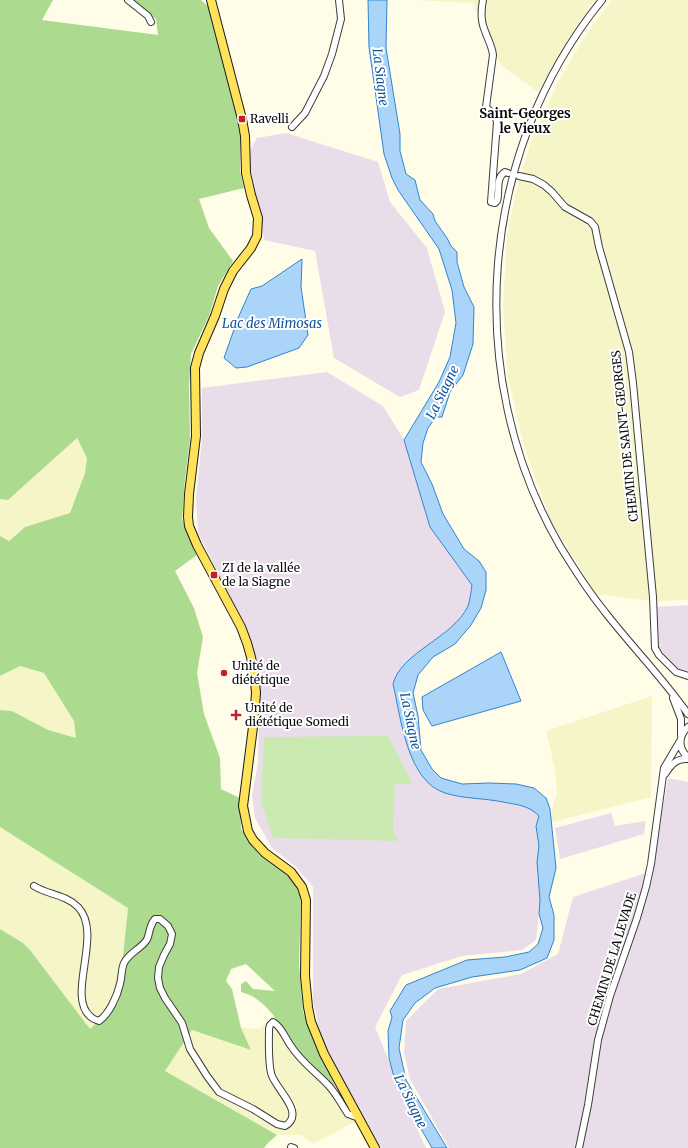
<svg xmlns="http://www.w3.org/2000/svg" width="688" height="1148" viewBox="0 0 688 1148" font-family="Merriweather,serif">
  <style>
    .industrial { fill: #eaddea }
    .farmland { fill: #f5f5c8 }
    .green { fill: #caeab1 }
    .forest { fill: #acdb90 }
    .water { fill: #abd5f8; stroke: #2f85d1 }
    .lines { fill: none; stroke-linecap: round; stroke-linejoin: round }
    .minor-casing { stroke: #3d3d3d; stroke-width: 8 }
    .major-casing { stroke: #1b1b1b; stroke-width: 10 }
    .minor { stroke: #fff; stroke-width: 6 }
    .major { stroke: #fee259; stroke-width: 8 }
    .poi-dot { fill: #be231f; stroke: #fff; stroke-width: 1.5 }
    .labels { text-anchor: middle; stroke-width: 4; stroke-linejoin: round; paint-order: stroke }
    .poi-label { font-size: 12px; fill: #0a0a0a; stroke: #fff; text-anchor: start }
    .street-label { font-size: 12px; fill: #0a0a0a; stroke: #fff }
    .water-label { font-size: 13px; font-style: italic; fill: #11569f; stroke: #fff }
    .neighbourhood-label { font-size: 13px; font-weight: bold; fill: #0a0a0a; stroke: #fff }
  </style>
  <rect width="100%" height="100%" fill="#fffce8"/>
  <path class="industrial" d="M286,133L378,162L390,202L427,248L445,312L419,390L400,397L334,358L315,251L264,240L248,154L257,138Z
    M327,372L383,406L404,440L430,527L472,585L468,606L457,622L420,652L393,684L405,735L416,768L497,801L531,808L539,816L549,823L536,940L522,950L462,956L402,975L375,1027L418,1131L426,1148H381L322,1041L313,1001V887L296,867L272,848L255,818L252,795L258,763L259,697L256,661L246,628L198,533L196,497L202,439V388Z
    M688,605V673L677,670L659,648L656,607Z
    M668,778L688,782V1148H449L410,1079L404,1053L406,1021L438,989L521,974L558,954L573,897L652,871Z
    M611,813L615,826L646,821L644,834L560,859L555,828Z"/>
  <path class="farmland" d="M415,0H595L567,39L538,92L501,65L473,3Z
    M612,0H688V600L650,601L596,594L551,521L525,449L508,378L503,308L507,236L517,188L530,145L557,84L585,36Z
    M77,438L87,458L85,473L70,513L25,527L8,541L0,536V499L8,500Z
    M20,666L44,673L74,721L76,738L48,730L12,711L0,710V676Z
    M652,696L651,797L549,823L557,792L555,768L546,731Z
    M0,827L128,908L118,1003L90,1029L30,950L23,943L0,929Z
    M274,1015L297,1049L313,1068L335,1087L356,1121L313,1144L300,1135H277L165,1071L192,1030L250,1050L241,1028L259,1029Z"/>
  <path class="green" d="M388,736L413,784H395L393,830L398,841L273,838L261,801L264,737Z"/>
  <path class="forest" d="M0,0H53L42,20L158,35L156,19L133,3L134,0H201L209,7L240,130V171L244,188L199,199L209,228L233,261L218,286L209,316L191,354L189,386L190,440L185,479L182,519L197,555L175,571L194,608L203,637L197,673L204,714L220,758L221,789L240,798L241,829L259,855L289,874L301,894L299,964L303,1012L335,1087C322,1075 309,1064 298,1050C280,1029 271,1000 241,992V984L246,981L253,989L275,991L246,964L231,969L226,981L232,989L241,1028L251,1050L192,1030L165,1071L277,1135L267,1144L264,1148H0V929L23,943L30,950L90,1029L118,1003L128,908L0,827V710L12,711L48,730L76,738L74,721L44,673L20,666L0,676V536L9,541L25,527L70,513L85,473L87,458L77,438L8,500L0,499Z"/>
  <path class="water" d="M368,0H387L386,48L400,134V151L406,174L415,180L420,200L433,214L435,221L447,238L451,246L457,252V262L464,287L474,307L473,344L463,375L450,392L442,417H436L428,428L423,443L421,462L432,484L443,514L464,549L479,561L486,572V590L481,608L471,625L455,644L433,657L418,675L413,693L418,716L421,750L432,769L441,778L462,784L489,783L516,784L534,788L546,798L550,809L556,868L549,897L554,915V940L547,958L520,970L472,977L435,988L415,1003L403,1020L399,1048L406,1080L447,1148H432L396,1085L389,1058L388,1031L392,1017L390,1011L406,985L467,960L505,957L529,952L538,944L543,928L539,914L540,900L537,862L539,846L536,826L539,816C528,805 518,805 503,802C484,798 464,799 445,793C407,781 401,718 393,684C401,652 453,638 468,606C470,600 471,592 472,585L430,527L404,440L439,382L450,357L456,323L452,290L439,249L398,190L392,178L384,154L369,47Z
    M302,259L301,287L308,335L299,348L247,367L236,368L224,358L238,318L251,289L262,286Z
    M501,652L521,701L432,726L423,710L422,697Z"/>
  <g class="lines">
    <defs>
      <path id="minor" d="M128,0L148,16L151,22
        M483,0C481,10 481,22 485,31C488,40 492,46 493,55L486,107L495,116L497,122L491,202L495,203L497,201C500,192 495,178 505,172L508,173
        M602,0C478,152 462,377 560,546C574,569 588,591 605,612C632,647 663,678 688,714
        M292,127L305,113L324,76L332,54L341,19L339,0
        M519,176L533,179L544,185L552,192L565,207L590,221L595,227L599,247L629,352L633,383L653,597L655,648L659,655L676,672L688,676
        M673,698L681,719V735
        M688,727C678,736 678,749 688,757
        M665,774C671,765 676,758 688,759
        M34,886C48,895 65,894 78,907C104,934 65,997 91,1017C93,1019 96,1020 99,1021C109,1014 117,997 120,984C122,977 121,970 124,963C129,953 139,950 146,941C150,936 148,927 155,919H160L168,926L172,934L170,944L164,955L159,967L158,978L160,988L165,998L182,1023L190,1049L207,1076L219,1092L253,1109L277,1124L285,1126C307,1113 274,1088 271,1073C268,1059 269,1043 269,1029L270,1025L273,1022C282,1027 285,1038 291,1046C301,1062 316,1072 329,1086C337,1095 342,1105 348,1114L359,1118
        M291,1147L294,1148
        M579,1148L588,1105L598,1040L610,996L637,918L646,887L651,864L664,768L680,741"/>
      <path id="major" d="M211,0L242,119L245,136L246,173L251,195L258,218L257,236L251,248L233,271L224,289L215,316L199,353L195,368L196,436L189,494L188,517L189,526L197,545L241,627L247,643L251,657L255,682L256,693L254,719L243,806L248,831L253,840L265,853L291,872L302,887L306,900L305,976L308,1007L311,1022L324,1054L375,1148"/>
    </defs>
    <use href="#minor" class="minor-casing"/>
    <use href="#major" class="major-casing"/>
    <use href="#minor" class="minor"/>
    <use href="#major" class="major"/>
  </g>
  <g class="poi-dot">
    <rect x="238" y="115" width="8" height="8" rx="2"/>
    <rect x="210" y="571" width="8" height="8" rx="2"/>
    <circle cx="224" cy="673" r="4"/>
    <path d="M234 709h4v4h4v4h-4v4h-4v-4h-4v-4h4z"/>
  </g>
  <g class="labels">
    <g class="poi-label">
      <text x="250" y="123">Ravelli</text>
      <text x="222" y="572">ZI de la vallée<tspan x="222" dy="14">de la Siagne</tspan></text>
      <text x="232" y="670">Unité de<tspan x="232" dy="14">diététique</tspan></text>
      <text x="245" y="712">Unité de<tspan x="245" dy="14">diététique Somedi</tspan></text>
    </g>
    <g class="street-label">
      <text transform="translate(625 436) rotate(-96)" y="4">CHEMIN DE SAINT-GEORGES</text>
      <text transform="translate(612 959) rotate(-73)" y="4">CHEMIN DE LA LEVADE</text>
    </g>
    <g class="water-label">
      <text transform="translate(381 77) rotate(83)" y="5">La Siagne</text>
      <text x="272" y="328">Lac des Mimosas</text>
      <text transform="translate(442 392) rotate(-64)" y="5">La Siagne</text>
      <text transform="translate(411 721) rotate(78)" y="5">La Siagne</text>
      <text transform="translate(411 1101) rotate(64)" y="5">La Siagne</text>
    </g>
    <g class="neighbourhood-label">
      <text x="525" y="118">Saint-Georges<tspan x="525" dy="15">le Vieux</tspan></text>
    </g>
  </g>
</svg>
